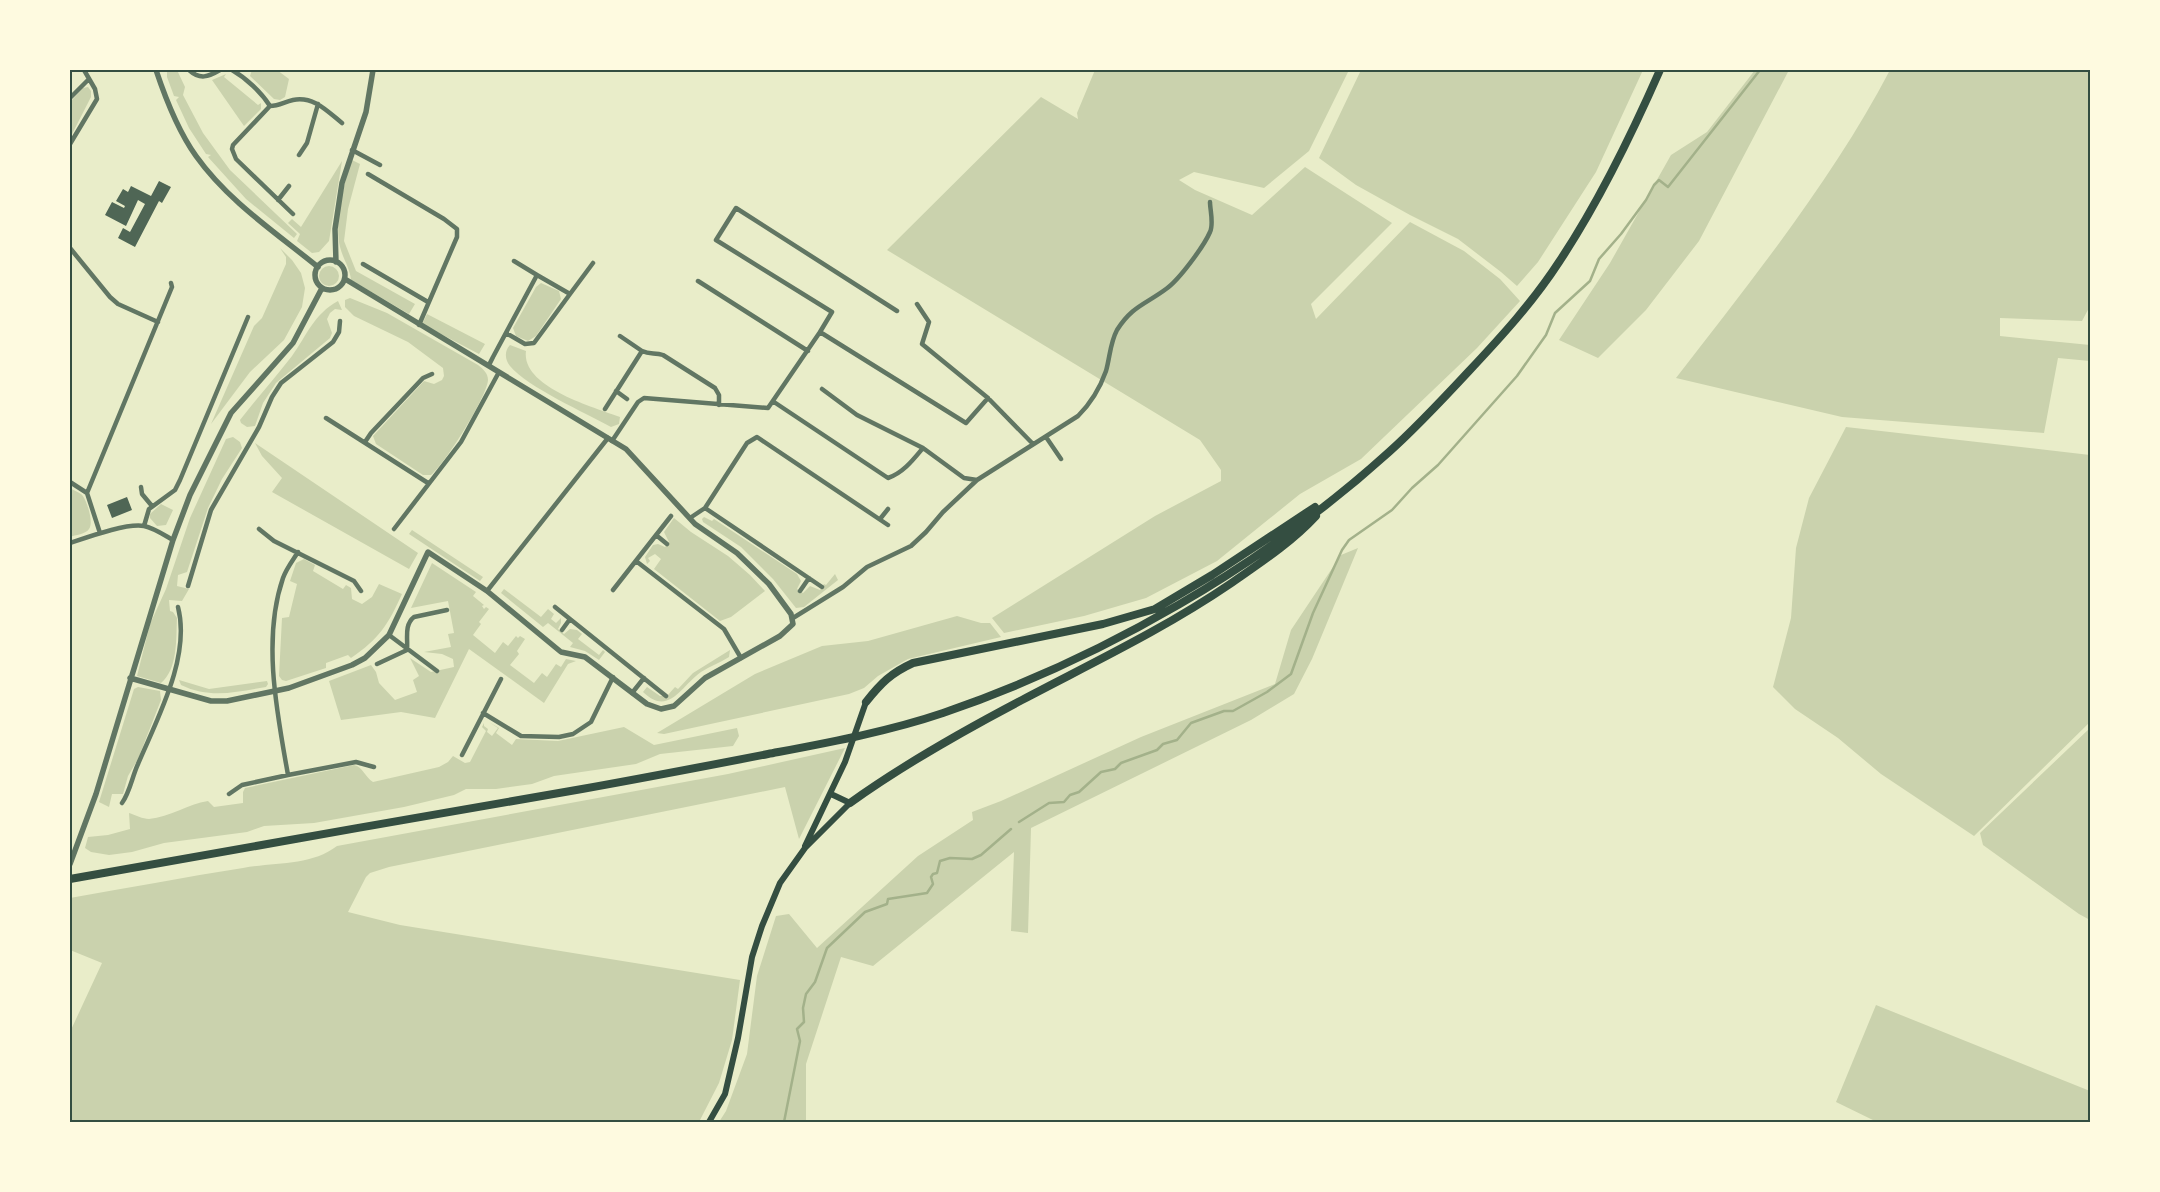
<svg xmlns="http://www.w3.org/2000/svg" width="2160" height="1192" viewBox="0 0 2160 1192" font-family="Rubik,sans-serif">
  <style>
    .green { fill: #cad2ad }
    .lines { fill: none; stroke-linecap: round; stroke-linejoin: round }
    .stream { stroke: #a3b18a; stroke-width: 2.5 }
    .building { fill: #4f6655 }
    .minor { stroke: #617663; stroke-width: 4.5 }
    .tertiary { stroke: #617663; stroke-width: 5.5 }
    .secondary { stroke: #344e41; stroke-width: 6 }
    .trunk { stroke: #344e41; stroke-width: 8 }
    .neatline { fill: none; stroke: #344e41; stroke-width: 2 }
  </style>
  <rect width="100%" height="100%" fill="#e9edc9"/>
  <path class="green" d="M167,70H177L185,87L183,95L203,133L230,170L297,234L294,238L246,199L208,157L211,155L206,154L189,128L176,100L179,97L174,96L167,77Z
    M252,70H277L289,79L285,97L280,100L274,99L250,76Z
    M1095,70H1349L1309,151L1264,188L1194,172L1179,180L1195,190L1252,215L1305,167L1392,223L1311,304L1316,319L1410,222L1464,251L1500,279L1520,301L1477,348L1361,459L1300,494L1217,561L1146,598L1084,616L1004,633L992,618L1155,516L1221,481V470L1200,440L887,250L1041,97L1078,119L1077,113Z
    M1361,70H1643L1596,172L1538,262L1517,286L1501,272L1458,239L1410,215L1356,185L1319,158Z
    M1755,70H1789L1699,241L1646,310L1598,358L1559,340L1610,263L1671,155L1707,132Z
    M1890,70H2090V306L2082,321L2000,318V336L2090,345V361L2058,358L2044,433L1842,417L1676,378C1751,281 1833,179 1890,70Z
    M226,74L224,77L258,105L261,103V109L244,126L212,80Z
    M88,87L91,91V97L70,138V102L83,88Z
    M352,160L360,164L348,209L344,241L356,271L415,304L409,314L351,280C350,268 343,259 340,247C334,223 344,182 352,160Z
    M342,161L329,241L319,252L312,253L297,241L300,234L288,223L292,219L301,227Z
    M280,248L292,260L301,273L305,288L302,307L284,340L250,372L211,424L254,326L262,318L286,264V257Z
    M319 276a10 10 0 1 1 20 0a10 10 0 1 1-20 0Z
    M541,283L559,291L561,299L536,336L528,341L516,336L513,328L536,287Z
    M350,298L387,313L478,365C483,369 488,373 488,380C487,397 444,465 431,475H423L376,444L373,436L424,381L434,384L442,380L444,376L443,368L408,342L354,316L345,307V300Z
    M338,301L342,310L335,309L330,313L327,319L332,333L330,338L276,383L263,403L255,426L247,427L241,423L240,420C257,398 275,378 292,356C307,335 314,314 338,301Z
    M427,314L485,344L479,354L422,324Z
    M510,345L526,351C521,387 593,407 620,417L619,424L611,427C586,413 527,387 510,366C505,360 504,351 510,345Z
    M1846,427L2090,455V722L1974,836L1881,774L1838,738L1795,709L1773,687L1791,618L1796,548L1809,498Z
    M233,437L240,442L242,448L222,479L208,508L187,572L178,575L177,586L189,589L182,601L169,600L170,611L173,612L177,618C176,639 178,669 161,683L137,676L150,624L166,589L190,518L226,439Z
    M255,443L418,553L409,569L272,492L282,478L262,456Z
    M70,488C73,490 78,492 81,494C87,499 94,523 89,529C86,534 75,535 70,537Z
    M161,504L173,510L166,525L157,526L150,518V514Z
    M704,517L712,521L714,519L797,574L801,581L797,589L803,593L810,586L820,590L824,584L826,585L835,574L838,580L804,607L796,608L773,579L741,547L703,522L702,519Z
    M674,518L691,532L728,556L750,575L765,591L731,617L720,621L654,569L661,559L655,554L648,558L650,561L647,564L645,557L653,545L658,544L665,547L669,542L664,532Z
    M412,530L483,577L480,581L409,534Z
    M1358,548L1312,659L1294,694L1251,720L1031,828L1028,933L1011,931L1014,852L873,966L841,957L806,1064V1122H719L726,1111L747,1054L757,976L776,916L789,914L817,948L918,856L973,820L972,812L1001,801L1141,737L1275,684L1291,630L1341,555Z
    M304,559L315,565L313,571L343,589L346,585L351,588L352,599L362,604L372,597L379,584L402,594C388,625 379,639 351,658L348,655L326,663V668L286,681L282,680L279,676L282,618L289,617L297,584L290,581L296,563Z
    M432,563L476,592L473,596L484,605L482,606L484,609L486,607L489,609L479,622L481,624L473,635L495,653L503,642L508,646L516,636L518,638L520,636L525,639L517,651L519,654L510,665L534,683L542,673L547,677L556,664L561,667L566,659L576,661L568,664L544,703L469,649L435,718L401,712L341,720L329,681L371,665L376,672L379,683L395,700L417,692L413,680L419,676L410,658L431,672L454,667L453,659L442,654L424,652L451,647L448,634L454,633L448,601L411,608Z
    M504,589L541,617L548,609L554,614L551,619L556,623L561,618V623L558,629L564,634L570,629L577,630L582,634L578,639L599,655L603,650L605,652L599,660L585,651L570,647L573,643L548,623L543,627L501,593Z
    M957,616L981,623H990L1001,637L908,659L878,676L864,688L849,694L664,734L657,733L755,674L822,646L868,641Z
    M730,650L729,657C720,663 710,666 701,672C681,686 669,717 643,692L647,687L660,696H667L675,687L678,689L693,673Z
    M179,680L209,689L267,681L268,684L266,687C236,692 210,699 181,685Z
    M138,687L160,691L161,700L138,759L128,776L123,794H112L109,807L99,802L134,689Z
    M489,722L499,728L496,733L512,745L516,739L558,741L624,727L654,745L737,728L739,736L733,746L660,754L636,764L554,776L532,784L496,789H466L454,795L404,807L314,823L264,826L247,832L164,843L132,852L109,855L91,852L85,848L88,837L108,835L130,829L129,813C135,815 143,819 149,819C170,817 188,804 208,801L214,807L243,803V792L245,788L354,765C363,767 365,777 373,782L439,767L448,762L453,756L465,763L470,762L486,731L482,727L484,723V726L488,729L487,732L492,736L498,728Z
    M2090,728V920L2079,914L1983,845L1980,833Z
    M845,748L799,839L785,787L389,867L370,873L366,877L348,912L400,925L740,980L732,1040L719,1083L699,1122H70V1032L102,963L70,950V898C128,888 185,877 243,868C275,862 311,866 337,846L728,774Z
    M1876,1005L2090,1091V1122H1877L1836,1102Z"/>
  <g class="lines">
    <path class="stream" d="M1019,822L1049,803L1064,802L1070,795L1079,792L1101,772L1115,769L1121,763L1157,750L1163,744L1177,740L1191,723L1224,711H1233L1267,692L1291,674L1313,613L1342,550L1349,540L1392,510L1412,488L1438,465L1517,376L1546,335L1555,313L1590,281L1599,259L1621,234L1646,200L1654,185L1659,180L1668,187L1760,70
      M784,1122L800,1041L797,1029L804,1022L803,1008L806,994L815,982L827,948L865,912L887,904L888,899L927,893L933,884L931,877L933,874L937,873L940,861L950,858L972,859L981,855L1011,829"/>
  </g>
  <path class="building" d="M159,181L171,187L162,203L159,201L135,247L118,238L123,228L130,232L145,204L138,200L126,226L105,215L112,202L124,208L125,206L116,201L123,189L128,192L131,186L151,196Z
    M127,497L132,510L112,518L107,505Z"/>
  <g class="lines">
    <path class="minor" d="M189,70C200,80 208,77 220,70
      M232,70C246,78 261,92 270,106C279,106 284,102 293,100C314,96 327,111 342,123
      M70,98L89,79
      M270,106L233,145L232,149L236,159L293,214
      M70,144L97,99L95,89L84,70
      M352,150L380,165
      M299,155L307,143L318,104
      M368,174L444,219L457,229V237L419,325
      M278,200L289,186
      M70,248L110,297L118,304L158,322
      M514,261L537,275
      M363,264L428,302
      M698,281L808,351
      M570,294L593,263
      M917,304L929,322L922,344L988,398L1033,444
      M820,332L832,312L716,240L736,208L897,311
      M620,336L642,351
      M489,365L493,357L537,275L570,294L534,343L525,344L506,333
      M822,389L857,415L923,448L964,478L977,480
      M616,391L627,399
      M774,402L888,478C903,473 913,460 923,448
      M605,409L642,351C650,355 655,352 663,355L715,388L719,395V405
      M326,418L428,483
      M1046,437L1061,459
      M612,441L638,402L644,398L768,408L820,332L966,423L988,398
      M365,442L371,433L423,378L432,374
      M70,482L87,493L100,533
      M141,487L142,494L152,506
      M87,493L172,287L171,283
      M705,508L747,443L757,437L888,525
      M690,518L705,508L822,587
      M880,519L888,509
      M144,526L149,509L175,490L180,480L248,317
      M259,529L274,541L354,581L361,591
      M394,529L461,442L499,372
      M656,535L667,544
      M70,543C88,537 126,523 144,526C154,528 164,535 173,540
      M636,561L724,629L741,658
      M188,586L211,510L259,427L272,397L281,383L333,342L339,332L340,321
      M613,590L671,516
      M487,591L608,438
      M800,591L809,578
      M555,607L666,696
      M793,618L843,587L867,567L911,546L926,532L943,512L977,480L1078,416C1091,403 1100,388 1106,371C1110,357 1110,343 1117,330C1132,306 1146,304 1166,289C1179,280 1204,246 1210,232C1214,224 1210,210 1210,202
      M562,630L570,619
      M389,635L437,671
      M377,664L407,650C408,638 404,625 414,617L447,610
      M632,693L644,678
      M483,713L521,736L559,737L573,734L591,722L613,677
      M462,755L501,679
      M288,775C277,713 262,639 283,578C286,569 293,560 298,552
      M229,794L242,785L288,775L356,762L374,767
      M122,803C130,792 132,777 138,764C157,719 191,657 178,607"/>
    <path class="tertiary" d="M156,70C166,100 178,131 196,156C228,201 275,232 318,267
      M315 275a15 15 0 1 1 30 0a15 15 0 1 1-30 0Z
      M336,262L335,229L342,183L366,112L373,70
      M130,678L211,701H227L289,688L352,665L365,658L389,635L428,552L487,591L561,652L585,657L647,704L661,709L674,706L705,678L780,636L793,624L791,614L769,584L737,553L695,524L626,449L345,279
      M70,864L96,794L173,540L190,495L231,413L293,343L322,288"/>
    <path class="secondary" d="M805,846L845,762L866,702
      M709,1122L725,1094L738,1038L752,957L762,926L780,883L805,848L850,803L831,794"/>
    <path class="trunk" d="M866,702C881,683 891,673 913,663L1103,624L1155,609L1212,575L1315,507
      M850,803C904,764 963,731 1022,700C1092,663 1164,629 1230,584C1260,563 1291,543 1316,516
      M70,879C241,849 411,818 582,789C644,778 706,766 768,754C826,743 887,732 943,713C1103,658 1263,566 1389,452C1417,427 1443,399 1469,371C1501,337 1533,302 1559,262C1599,202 1631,136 1660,70"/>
  </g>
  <rect width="2160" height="1192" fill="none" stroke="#fefae0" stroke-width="142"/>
  <rect x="71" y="71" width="2018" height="1050" class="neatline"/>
</svg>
